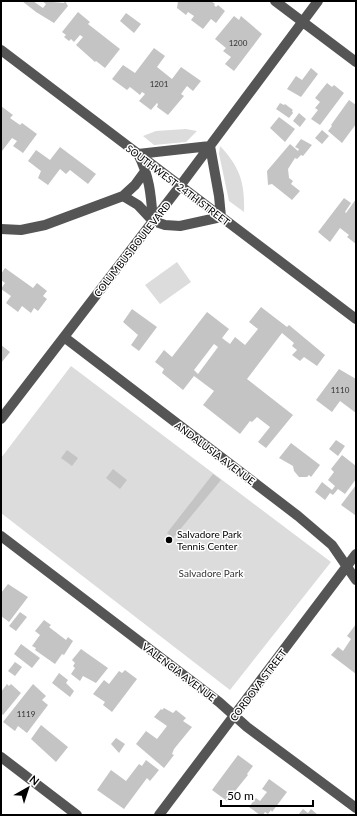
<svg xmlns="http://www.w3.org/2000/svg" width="357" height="816" viewBox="0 0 357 816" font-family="Lato,sans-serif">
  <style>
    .green { fill: #dcdcdc }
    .building { fill: #c4c4c4; fill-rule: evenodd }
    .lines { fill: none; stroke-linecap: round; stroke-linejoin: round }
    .minor { stroke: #555; stroke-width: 10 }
    .poi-dot { fill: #000; stroke: #fff; stroke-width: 1.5 }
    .labels { text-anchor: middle; stroke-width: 3; stroke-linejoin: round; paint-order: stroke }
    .number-label { font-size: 8px; fill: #313131 }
    .street-label { font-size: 10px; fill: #000; stroke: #fff }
    .poi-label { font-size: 10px; fill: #000; stroke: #fff; text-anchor: start }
    .park-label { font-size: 10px; fill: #333; stroke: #fff }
  </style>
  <rect width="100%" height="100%" fill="#fff"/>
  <path class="green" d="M186,129L197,131L186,142L154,145L143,136L156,131Z
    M220,146C240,167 245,183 244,212L229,201L219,154Z
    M177,262L191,282L160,304L145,285Z
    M71,366L331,562L230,690L1,513V458Z"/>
  <path class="building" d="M22,1H33L43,8L46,4L42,1L64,3L65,1L68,6L54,23L36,12Z
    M178,1H211L215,4L214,5L216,7L218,5L225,11L216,23L211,19L203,29L191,20L194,16L188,12L186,15L177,8Z
    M78,12L90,22L88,24L120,49L105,68L96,61L95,62L76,45L83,37L80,35L74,42L71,39L69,41L64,37L66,35L62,32Z
    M126,13L141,24L134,33L120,21Z
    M234,16L239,20L241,16L262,34L234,71L225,64L231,57L223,51L226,48L215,39Z
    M154,48L165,56L157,67L172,79L181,67L201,81L193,91L187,86L181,94L184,96L168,115L157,107L158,104L157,103L151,110L139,101L145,94L142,92L140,95L130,87L127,90L112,79L123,65L135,73Z
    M311,68L318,74L301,97L287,89L296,76L302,80Z
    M327,83L332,87L334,85L344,93L320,125L311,119L318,110L315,108L320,102L315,98Z
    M349,100L356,105V124L342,143L328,131L332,126L331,125Z
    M280,103L284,105L285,104L293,110L292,111L293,113L289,118L276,109Z
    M1,106L13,115L10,118L20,125L22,123L37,134L23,153L13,146L17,141L12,138L2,151L1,150Z
    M299,113L306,119L300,127L293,121Z
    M279,117L295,129L285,142L270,128Z
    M322,130L329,136L322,144L315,138Z
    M301,139L312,145L303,156L301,155L297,159L295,158L288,169L289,178L293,181L291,184L300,191L292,200L272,184L268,185L267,171L290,144L298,151L299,149L295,147Z
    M60,147L96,174L88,184L70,170L66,174L60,169L48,185L38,178L41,171L28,161L36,150L50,160Z
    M344,198L351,203L345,212L346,213L356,199V244L347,237L349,235L340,228L330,242L318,232Z
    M5,268L33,288L37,283L47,291L43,296L47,299L38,311L34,308L31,313L22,306L18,312L6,303L11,296L1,289L5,283L1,280V274Z
    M261,307L287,327L289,325L325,355L317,366L304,357L300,361L292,355L297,350L292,346L294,343L282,333L247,379L293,415L266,448L258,442L270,427L257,417L252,422L250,421L240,434L203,405L214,391L194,376L183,390L162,373L164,369L155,362L164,350L172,357L207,312L229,329L222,338L230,344L235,337L245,345L258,329L249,322ZM214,344L218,347L198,374L194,370Z
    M132,309L157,327L139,351L131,345L138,335L123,322Z
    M1,345L10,352L1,363Z
    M339,369L356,379V413L340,401L332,412L316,400Z
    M336,440L345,446L338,456L329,449Z
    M291,443L320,465L311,477L309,475L307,477H299L294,471L293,466L279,458Z
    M67,450L78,458L72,466L61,458Z
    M342,455L356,466V479L345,494L338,489L333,495L330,493L325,500L315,492L322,482L332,490L335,486L328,480L334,472L331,469Z
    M113,469L127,480L120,489L106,478Z
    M213,474L221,480L173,538L167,533Z
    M356,485V513L355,515L341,505Z
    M8,584L28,597L9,622L1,616V593Z
    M20,612L27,617L16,631L9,626Z
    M44,620L51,625L49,627L66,640L68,637L73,641L64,655L62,654L55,664L35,650L36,648L32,646L40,635L35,631Z
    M356,624V674L331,655L338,647L343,651L351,639L347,636Z
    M21,644L40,658L32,668L14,654Z
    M81,649L108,668L96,683L83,676L80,681L71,674L75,668L73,666L75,663L72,660Z
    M15,662L22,667L15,676L8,671Z
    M125,670L137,679L112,712L103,705L105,702L93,694L104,680L109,684L119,671L122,673Z
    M59,673L68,680L66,683L74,691L70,697L52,683Z
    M7,684L9,686L11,684L21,693L3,715L1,713V692Z
    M33,684L46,696L42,700L48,705L27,733L18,726L15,731L3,722Z
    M164,708L173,713L176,710L186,718L183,721L192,727L174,749L172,754L174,755L164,768L136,744L146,731L157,739L167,726L154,717L161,709L162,710Z
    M41,725L68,747L56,762L31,739Z
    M116,738L125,744L119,753L111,744Z
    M238,755L253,766L247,774L248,775L227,801L212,790Z
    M146,760L159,770L150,781L147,778L124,809L97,790L111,770L126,781L139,764L142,766Z
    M269,779L287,792L272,812L271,810L268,814L265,812L263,815H260L249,807L256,798L260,801L267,792L262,789Z
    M303,809L308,813L311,809L318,815H298Z"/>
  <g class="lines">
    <path class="minor" d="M275,1L356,62
      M1,50L356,319
      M123,196L138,205L153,221L165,225L180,226L221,217L219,196L210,146L138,154C150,177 151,196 153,221
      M1,229L21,230L45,225L123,196L135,185L146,170
      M64,337L298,516L332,545L356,580
      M1,419L180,186L318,1
      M1,536L219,702L247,727L356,808
      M1,757L77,815
      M159,815L356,554"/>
  </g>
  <circle class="poi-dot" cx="169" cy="540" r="4"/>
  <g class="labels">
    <g class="number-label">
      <text x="238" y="46">1200</text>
      <text x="159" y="87">1201</text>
      <text x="340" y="393">1110</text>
      <text x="26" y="717">1119</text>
    </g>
    <g class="street-label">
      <text transform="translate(178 185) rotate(37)" y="4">SOUTHWEST 24TH STREET</text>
      <text transform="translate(132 249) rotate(-52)" y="4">COLUMBUS BOULEVARD</text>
      <text transform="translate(215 453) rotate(37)" y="4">ANDALUSIA AVENUE</text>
      <text transform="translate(179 672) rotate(37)" y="4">VALENCIA AVENUE</text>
      <text transform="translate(258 685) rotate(-53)" y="4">CORDOVA STREET</text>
    </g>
    <g class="poi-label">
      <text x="177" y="538">Salvadore Park<tspan x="177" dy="12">Tennis Center</tspan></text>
    </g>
    <g class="park-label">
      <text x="211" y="577">Salvadore Park</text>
    </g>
  </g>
  <rect width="357" height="816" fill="none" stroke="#000000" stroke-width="4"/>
  <g transform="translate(28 788) rotate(39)" stroke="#ffffff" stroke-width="3" paint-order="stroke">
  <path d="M0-3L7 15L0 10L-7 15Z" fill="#000000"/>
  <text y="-6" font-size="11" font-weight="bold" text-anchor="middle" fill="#000000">N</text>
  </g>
  <path d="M221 800v6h92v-6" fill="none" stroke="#000000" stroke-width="2"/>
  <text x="227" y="800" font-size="12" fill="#000000" stroke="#ffffff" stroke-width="3" paint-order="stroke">50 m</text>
</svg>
